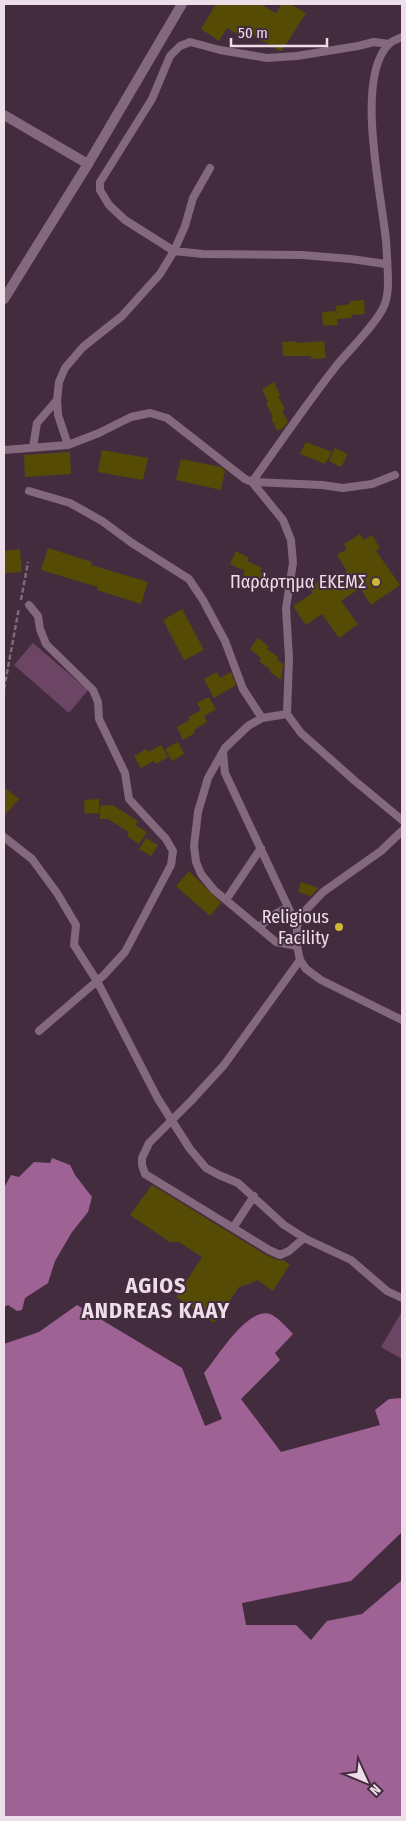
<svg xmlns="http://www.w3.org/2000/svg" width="406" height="1821" viewBox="0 0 406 1821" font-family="'Fira Sans Condensed',sans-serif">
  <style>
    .green { fill: #6c4565 }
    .water { fill: #9f6294 }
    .building { fill: #564b04 }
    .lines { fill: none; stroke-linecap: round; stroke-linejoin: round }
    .path { stroke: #7f697a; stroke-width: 2.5; stroke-dasharray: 5 2.5; stroke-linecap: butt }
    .service { stroke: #84697e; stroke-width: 8 }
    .minor { stroke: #84697e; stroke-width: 10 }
    .tertiary { stroke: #84697e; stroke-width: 10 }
    .poi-dot { fill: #ceb837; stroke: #442c3f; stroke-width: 2 }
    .labels { text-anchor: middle; stroke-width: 4; stroke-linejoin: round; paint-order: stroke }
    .poi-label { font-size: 18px; fill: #eedeea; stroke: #442c3f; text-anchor: end }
    .district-label { font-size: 22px; font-weight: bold; letter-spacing: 1px; fill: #eedeea; stroke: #442c3f }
  </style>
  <rect width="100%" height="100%" fill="#442c3f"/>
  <path class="green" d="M33,643L88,690L69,713L14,665Z
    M401,1313L402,1314V1359L381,1347Z"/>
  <path class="water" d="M52,1158L70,1165L75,1175L92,1197L88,1212L72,1232L55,1261L48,1283L25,1298L22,1310L17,1311L8,1305L4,1307V1188L11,1175L19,1177L34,1162L50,1163Z
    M77,1305L182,1368L205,1426L222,1419L204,1373C217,1358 247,1307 270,1314C278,1317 287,1328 293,1334L275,1353L280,1360L241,1399L281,1452L380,1425L375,1410L389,1399L402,1398V1532L351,1581L242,1603L246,1625H296L311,1640L327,1621L362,1614L402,1580V1817H4V1344L39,1332Z"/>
  <path class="building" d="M216,4H260L276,13L282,4H290L306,13L282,51H280L251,34L247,40L227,28L219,41L201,29Z
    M364,300L365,314L351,315L352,318L337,319L336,306L350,304V301Z
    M336,311L338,325L323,326L322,312Z
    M296,341V343L324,341L326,358L311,359V356H283L282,342Z
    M274,382L280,395L278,396L285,409L282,411L288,422L284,427L277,431L271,418L273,417L266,403L268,402L262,389Z
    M306,442L332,452L325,464L300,454Z
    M335,448L348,454L341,467L329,461Z
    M102,450L148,458L143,480L98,472Z
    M70,452L71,474L25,477L24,455Z
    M181,459L221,467L225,471L221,490L176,480Z
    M360,534L364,540L372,535L380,548L376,551L400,585L371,605L360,588L341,601L358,624L339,638L322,614L306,625L293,606L313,593L310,589L320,580L325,586L347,571L337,555L347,549L344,544Z
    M48,548L92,562L91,565L148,582L141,604L97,590L98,587L41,570Z
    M20,549L22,572L4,573V551Z
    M236,551L249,558L247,561L262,568L260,572L273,578L267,591L255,584L256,581L243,575L245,571L230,564Z
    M182,609L204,650L184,660L163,620Z
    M258,638L269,647L267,649L279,658L277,660L283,664L281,680L270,672L271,670L259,661L261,658L250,649Z
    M217,672L220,678L231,672L236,685L214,698L204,679Z
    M209,697L216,709L204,716L207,722L194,730L195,733L183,740L177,727L190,720L188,717L201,710L197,703Z
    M178,742L184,754L172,761L165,749Z
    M161,745L168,757L156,764L154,761L141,768L134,756L146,749L148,752Z
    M4,787L19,799L4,816Z
    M99,799V813L85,814L84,800Z
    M112,805L138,821L135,825L147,832L139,844L127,836L129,832L108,819H100V806Z
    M146,838L158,845L151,856L139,849Z
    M189,871L221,903L210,916L176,886Z
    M301,882L318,888V889L311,896L298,892Z
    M152,1185L266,1255L278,1260H283L290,1264L273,1291L257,1280L249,1284L239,1287L214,1323L176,1297L202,1257L179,1242H170L130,1215Z"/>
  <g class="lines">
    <path class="path" d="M21,600L28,562
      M4,689L19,608"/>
    <path class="service" d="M402,37C398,39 392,41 389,44C354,78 382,196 386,241C387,255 388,270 388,283C388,290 387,299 384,306C377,323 350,349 337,365C307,403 280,443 252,482L283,520L291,540L293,563L286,608L289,658L287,714L301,733L355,781L402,820
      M386,264L351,259L302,255L203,254L174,251L125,220L109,205L100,190V182L152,99L170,56L180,46L190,42L220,50L267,58L297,56L358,46L374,42L389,44
      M68,445L58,415L57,400L59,382L65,368L83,347L122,316L160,274L174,251L185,226L193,198L210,168
      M33,447L37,423L57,400
      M4,450L68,445L99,433L131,417L150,413L167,418L245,479L252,482L322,485L343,488L372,484L395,475
      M29,491L70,503L102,521L132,543L189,579L203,600L225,641L243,689L262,718
      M29,605L38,616L40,629L46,644L93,690L98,702L99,719L125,773L129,799L166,839L173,851L171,865L125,952L104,975L39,1031
      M287,714L262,718L248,726L225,748L208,778L198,812L194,846L196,862L201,874L214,890L276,942L297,946
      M223,752L225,773L297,926
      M402,831L381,851L323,892L304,912L297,926V946L300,960L306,969L321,980L402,1020
      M4,837L32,859L57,893L76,925L74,945L97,981L158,1099L190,1149L206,1168L219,1175L238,1183L284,1225L306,1239L351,1260L387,1291L402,1298
      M226,900L261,848
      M260,927L270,917L288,907
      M300,960L224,1065L191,1101L149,1143L142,1158V1165L145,1174L269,1250L280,1255L289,1251L304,1238
      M233,1228L254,1196"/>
    <path class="minor" d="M4,115L88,164"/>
    <path class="tertiary" d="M4,299L88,164L182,4"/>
  </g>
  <g class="poi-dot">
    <circle cx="376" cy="582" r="5"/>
    <circle cx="339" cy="927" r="5"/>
  </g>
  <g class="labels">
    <g class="poi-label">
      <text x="366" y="588">Παράρτημα ΕΚΕΜΣ</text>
      <text x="329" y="923">Religious<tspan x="329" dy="21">Facility</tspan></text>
    </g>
    <g class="district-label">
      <text x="156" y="1293">AGIOS<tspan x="156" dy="25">ANDREAS KAAY</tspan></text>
    </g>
  </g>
  <rect width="406" height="1821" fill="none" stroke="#eedeea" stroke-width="10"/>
  <g transform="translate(366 1781) rotate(134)" stroke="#442c3f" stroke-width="4" paint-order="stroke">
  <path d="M0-4L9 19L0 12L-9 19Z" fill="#eedeea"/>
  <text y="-8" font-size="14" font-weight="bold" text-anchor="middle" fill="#eedeea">N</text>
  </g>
  <path d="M231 38v8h96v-8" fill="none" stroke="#eedeea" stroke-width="2.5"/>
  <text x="238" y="38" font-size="15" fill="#eedeea" stroke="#442c3f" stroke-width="4" paint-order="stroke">50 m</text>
</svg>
